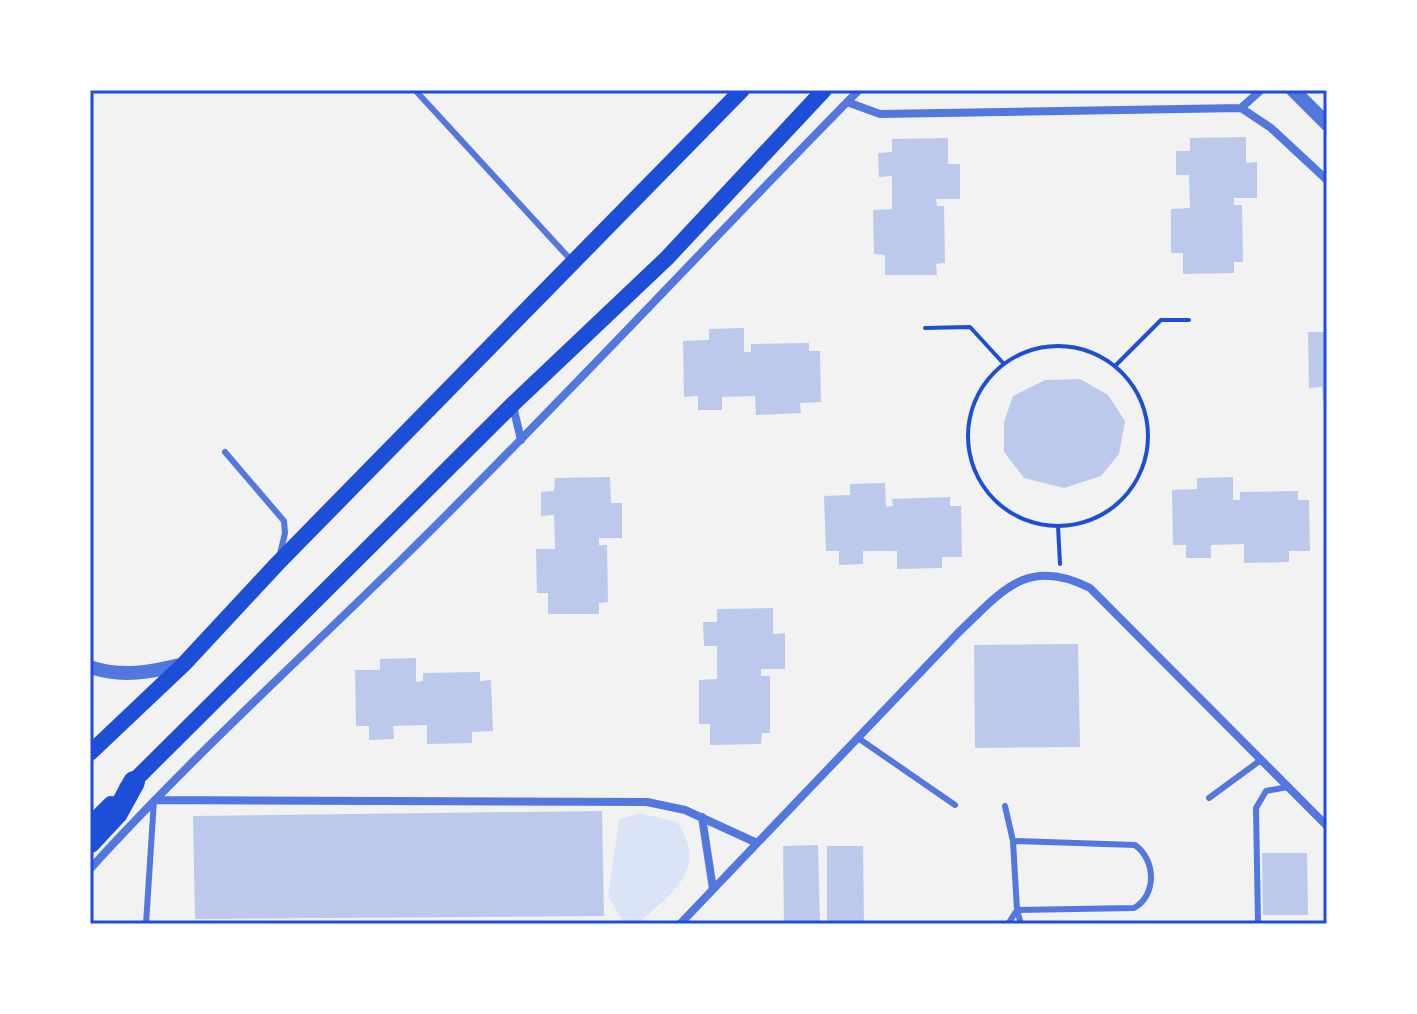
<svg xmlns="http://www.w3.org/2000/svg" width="1417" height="1014" viewBox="0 0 1417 1014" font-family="Helvetica,sans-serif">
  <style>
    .green { fill: #dbe4f7 }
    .building { fill: #bdc9ec }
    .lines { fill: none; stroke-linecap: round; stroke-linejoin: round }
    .path { stroke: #1d4ed8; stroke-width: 4 }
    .service { stroke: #5277de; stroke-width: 6 }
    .minor { stroke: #5277de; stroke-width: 8 }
    .tertiary { stroke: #5277de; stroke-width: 14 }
    .secondary { stroke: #1d4ed8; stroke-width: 16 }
    .trunk { stroke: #1d4ed8; stroke-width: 22 }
    .neatline { fill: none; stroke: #1d4ed8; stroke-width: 3 }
  </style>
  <rect width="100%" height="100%" fill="#f2f2f2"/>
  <path class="green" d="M639,813L677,822C710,870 671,893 638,924H625L608,897L619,820Z"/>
  <path class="building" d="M1246,137V163L1257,162V198H1234V205H1242L1243,262H1234V273L1183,274V253H1171V209L1190,208L1189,175H1176V151H1190V138Z
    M948,138V164H960V199H936L937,206H944L945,263L936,264L937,275H885V255L874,254L873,210L892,209V176L879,177L878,153L892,152V139Z
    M744,328V352H751V344L809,343V351H820L821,402L800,403L801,413L756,415L755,396L722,397V410H698V396L684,397L683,341L709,340V329Z
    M1308,332H1327V401H1323L1322,387L1309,388Z
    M1080,379L1108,395L1125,421L1119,454L1101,476L1064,488L1024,478L1004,452V422L1013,396L1045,380Z
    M610,477L611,503H622V538H599V545H607L608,602L599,603V614H548V593H537L536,549H555L554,515L541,516V492L554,491L555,478Z
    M1233,477V500H1240V492L1298,491V500H1309L1310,551H1289V562L1244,563V544L1211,545V558H1186V545H1173L1172,490L1197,489V478Z
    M885,483L886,507L893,506L892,499L950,497V506H961L962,557H942V568L897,569V551H863V564L839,565V551H826L824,496L850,495V484Z
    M773,608V634L785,633V669H761V676H770V733H762L761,744L710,745V724H699V680L717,679V646H704L703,622H717V609Z
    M1078,644L1080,747L975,748L974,645Z
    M416,658V682L423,681V673L480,672V681L491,680L493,731L472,732V743L427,744V725L393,726L394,739L369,740V726H356L355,670H380V659Z
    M602,811L604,916L195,919L193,816Z
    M818,845L820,924H784L783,846Z
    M827,846H863L864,924H827Z
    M1262,853H1307L1308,915H1263Z"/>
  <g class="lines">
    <path class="path" d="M925,328L970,327L1004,364
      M968 436a90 90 0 1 1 180 0a90 90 0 1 1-180 0Z
      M1115,366L1161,320H1189
      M1058,526L1060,564"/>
    <path class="service" d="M415,90L571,260
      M225,452L284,521L285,533L280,554
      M858,738L955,805
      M1209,798L1258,762H1264
      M1005,806L1013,841L1017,910L1021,924
      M1013,841L1135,845C1156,860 1157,895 1134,908L1017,910
      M146,924L154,800
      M1008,924L1017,910
      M1258,924L1256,808L1266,791L1288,787"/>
    <path class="minor" d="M847,102L880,114L1241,108L1271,128L1327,180
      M1241,108L1261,90
      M513,406L521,440
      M155,800L647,802L685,810L757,843
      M702,817L713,889
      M90,869C189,760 298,661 403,558C559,405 706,245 859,90
      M680,924L958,633C1002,591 1027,556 1090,588L1327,826"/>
    <path class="tertiary" d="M1293,90L1327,124
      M90,667C122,678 152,672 184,664"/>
    <path class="secondary" d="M90,753L184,664L277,564L742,90
      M127,788L513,404L667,258L824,90
      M90,825L111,804"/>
    <path class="trunk" d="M90,842L117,813L134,782"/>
  </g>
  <rect width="1417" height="1014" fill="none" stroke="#ffffff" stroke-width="184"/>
  <rect x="92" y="92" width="1233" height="830" class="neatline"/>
</svg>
